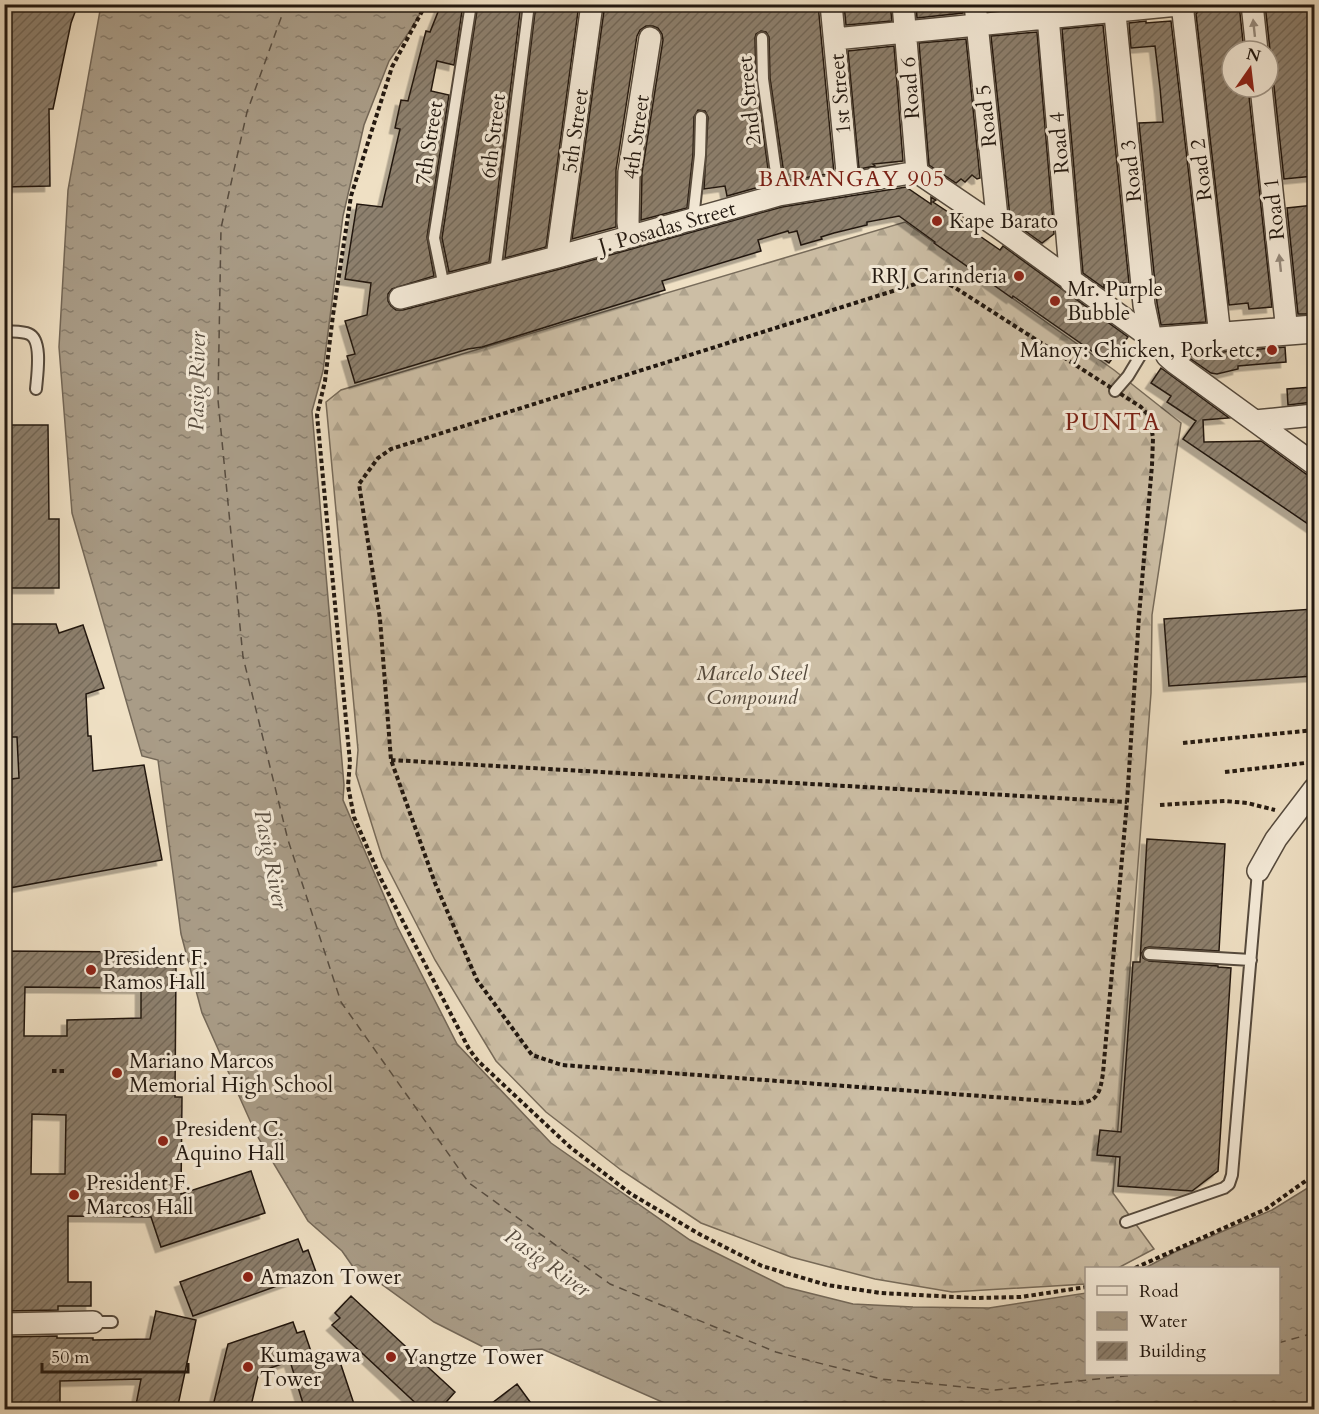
<svg xmlns="http://www.w3.org/2000/svg" width="1319" height="1414" viewBox="0 0 1319 1414" font-family="Cardo,serif">
  <style>
    .forest { fill: url(#forest-firs); stroke: #776b5a; stroke-width: 1.5 }
    .water { fill: url(#water-ripples); stroke: #736757; stroke-width: 1.5 }
    .lines { fill: none; stroke-linecap: round; stroke-linejoin: round }
    .ferry { stroke: #584d40; stroke-width: 1.5; stroke-dasharray: 8 6; stroke-linecap: butt }
    .building { fill: url(#building-hatch); stroke: #221810; stroke-width: 1.5; fill-rule: evenodd; filter: url(#shadow) }
    .service-casing { stroke: #554a3d; stroke-width: 14 }
    .minor-casing { stroke: #554a3d; stroke-width: 24 }
    .tertiary-casing { stroke: #554a3d; stroke-width: 30 }
    .path { stroke: #221810; stroke-width: 4; stroke-dasharray: 4.5 3; stroke-linecap: butt }
    .service { stroke: #f5ebd9; stroke-width: 10 }
    .minor { stroke: #f5ebd9; stroke-width: 21 }
    .tertiary { stroke: #f5ebd9; stroke-width: 27 }
    .oneway { fill: #968c7f }
    .poi-dot { fill: #8f2418; stroke: #f5ebd9; stroke-width: 2 }
    .labels { text-anchor: middle; stroke-width: 6; stroke-linejoin: round; paint-order: stroke }
    .street-label { font-size: 21px; fill: #221810; stroke: #f5ebd9 }
    .poi-label { font-size: 21px; fill: #221810; stroke: #f5ebd9; text-anchor: start }
    .park-label { font-size: 21px; font-style: italic; fill: #554a3d; stroke: #f5ebd9 }
    .neighbourhood-label { font-size: 22px; letter-spacing: 1.5px; fill: #7a1f14; stroke: #f5ebd9 }
    .water-label { font-size: 22px; font-style: italic; fill: #584d40; stroke: #f5ebd9 }
    .quarter-label { font-size: 24px; letter-spacing: 1.5px; fill: #7a1f14; stroke: #f5ebd9 }
  </style>
  <defs>
    <pattern id="forest-firs" width="22" height="20" patternUnits="userSpaceOnUse" patternTransform="scale(1.5)"><rect width="22" height="20" fill="#ccbea5"/><path d="M5 1l3.5 6h-7zM16 11l3.5 6h-7z" fill="#afa38d"/></pattern>
    <pattern id="water-ripples" width="26" height="14" patternUnits="userSpaceOnUse" patternTransform="scale(1.5)"><rect width="26" height="14" fill="#a99c87"/><path d="M2 4q2-2 4 0t4 0M15 11q2-2 4 0t4 0" fill="none" stroke="#897e6d"/></pattern>
    <pattern id="building-hatch" width="6" height="6" patternUnits="userSpaceOnUse" patternTransform="scale(1.5)"><rect width="6" height="6" fill="#8d806e"/><path d="M-1 1l2-2M0 6l6-6M5 7l2-2" fill="none" stroke="#736859"/></pattern>
    <filter id="shadow"><feDropShadow dx="-5.5" dy="5.5" stdDeviation="0" flood-color="#0004"/></filter>
  </defs>
  <rect width="100%" height="100%" fill="#efe0c4"/>
  <filter id="stains"><feTurbulence type="fractalNoise" baseFrequency=".00333" numOctaves="4"/><feColorMatrix values="0 0 0 0 .2 0 0 0 0 .09 0 0 0 0 .02 0 0 0 .5 -.17"/></filter>
  <radialGradient id="worn" r=".72"><stop offset=".6" stop-color="#630" stop-opacity="0"/><stop offset="1" stop-color="#630" stop-opacity=".3"/></radialGradient>
  <path class="forest" d="M905,222L1114,370L1181,423L1152,615L1151,693L1113,1193L1154,1249L1118,1268H1086V1284L952,1292L875,1279L791,1257L701,1223L621,1170L546,1112L496,1061L435,960L382,857L356,774L358,750L326,402L341,390Z"/>
  <path class="water" d="M101,5H425L411,29L389,61L364,125L343,216L323,371L312,411L344,785L343,800L397,926L457,1044L551,1143L690,1240L785,1287L853,1304L913,1307L989,1308L1086,1293V1374H1278V1268H1145L1175,1252L1272,1210L1314,1184V1409H678L542,1349L524,1350L517,1359L497,1354L434,1322L370,1276L356,1271L342,1251L308,1221L256,1134L202,1013L181,934L158,760L142,756L72,513L59,347L68,190Z"/>
  <g class="lines">
    <path class="ferry" d="M286,4L247,112L221,228L218,400L243,657L288,840L341,1002L469,1183L610,1284L776,1352L881,1379L995,1390L1143,1374
      M1278,1343L1314,1333"/>
  </g>
  <path class="building" d="M4,4H78L71,23L53,109H49L50,186L4,187Z
    M448,4H463L454,65L437,61L431,91L449,95L427,237L434,276L392,289L388,294V301L391,306L396,310H403L560,269L782,207L906,187L931,204V197L936,200L933,202L975,230L974,232L1000,250L1003,246L1128,337L1109,363L1013,296L1012,298L934,243L935,242L899,216L867,222V225L834,233L821,237L822,239L801,245L797,231L789,233L788,231L758,240L761,251L662,281L665,290L482,347L468,349L355,383L347,356L355,354L345,321L367,315L371,283L345,279L357,204L382,207L400,129L395,128L401,100L408,101L426,31L430,32L440,7L446,9Z
    M478,4H521L489,262L449,272L442,238Z
    M536,4H579L546,247L505,258Z
    M605,4H721L723,11L748,4H782L783,8L800,4H818L834,173L785,181L770,78L769,37L766,32L761,31L756,34L755,38L756,79L770,184L727,196L725,186L704,189L708,117L705,111L698,110L694,117L693,154L687,208L641,220L642,173L663,40L662,34L658,28L653,26H646L640,30L637,36L616,170V227L572,239Z
    M844,4H890L892,21L846,25Z
    M916,4H962L963,13L917,18Z
    M988,4H1035L1034,6L989,11Z
    M1232,4H1239L1244,51H1232V87H1248L1272,307L1249,309L1248,303L1229,305L1196,14L1200,9Z
    M1265,4H1314V176L1284,179L1274,86L1268,77L1270,50Z
    M1146,21V23L1171,21L1206,322L1161,325L1157,303L1139,123L1163,122L1160,88L1155,46L1131,48L1129,23Z
    M1103,25L1129,283L1104,284V288L1083,273L1062,29Z
    M1037,32L1054,234L1042,243L1017,225L1010,217L991,36Z
    M966,39L980,178L977,179L972,175L965,182L961,179L956,183L929,165L919,43Z
    M894,46L903,161L873,164L875,166L859,169L848,51Z
    M1314,205V314H1298L1287,208Z
    M1285,347L1286,362L1238,366V369L1217,374L1211,373L1185,355Z
    M1161,368L1229,418L1203,420L1204,442L1261,441L1306,474L1314,476V528L1183,439L1196,421L1167,402L1171,396L1151,383Z
    M1312,387L1313,402L1288,405L1287,389Z
    M4,425H48L49,519H59V588H4Z
    M1314,609V676L1169,686L1164,619Z
    M4,624H56L59,633L83,625L104,688L86,694L88,736H91L93,771L144,765L162,860L4,889V780L19,778L17,737H4Z
    M1147,839L1225,844L1219,951L1149,947L1145,948L1142,953L1143,958L1149,961L1218,966V967L1231,968L1218,1171L1192,1191L1118,1186L1120,1157L1097,1155L1100,1130L1121,1132L1133,962H1140Z
    M4,951L140,952V966L176,967L175,1097H182L181,1194L251,1171L265,1213L161,1247L151,1217L68,1216V1282H91V1306H58V1310L4,1311ZM25,987L141,988V1018L67,1020V1036H24ZM32,1114L66,1115L65,1174H31Z
    M298,1239L303,1252L308,1250L316,1272L193,1316L180,1282Z
    M351,1296L455,1392L439,1410H423L332,1325L340,1318L335,1313Z
    M156,1311L196,1320L177,1410H135L141,1379L60,1381V1410H4V1337L57,1336V1338H93V1340L150,1339Z
    M293,1322L297,1333L304,1331L315,1363L338,1356L356,1410H305L290,1361L259,1372L250,1410H212L228,1344Z
    M517,1384L536,1410H483Z"/>
  <g class="lines">
    <defs>
      <path id="service" d="M762,38L763,79L779,195
        M693,219L700,155L701,117
        M495,273L529,4
        M444,287L434,238L471,4
        M4,331C12,332 22,331 29,334C43,340 37,376 36,389
        M1115,391L1128,376L1151,338
        M1149,954L1251,960
        M1126,1222L1224,1188L1229,1184L1232,1175L1258,871
        M93,1322H112"/>
      <path id="minor" d="M831,4L848,183
        M903,4L917,172
        M975,4L998,227
        M1114,4L1144,305L1151,338
        M1182,4L1220,336
        M1252,4L1257,51
        M1047,5L1071,282
        M835,39L1188,4
        M1261,87L1287,332
        M630,237L628,222L629,172L650,38
        M557,257L592,4
        M400,298L557,257L779,195L917,172L998,227L1151,338L1160,341L1167,356L1175,363L1314,464
        M1255,421L1314,415
        M1258,871L1276,839L1314,789
        M4,1324L93,1322"/>
      <path id="tertiary" d="M1160,341L1314,329"/>
    </defs>
    <use href="#service" class="service-casing"/>
    <use href="#minor" class="minor-casing"/>
    <use href="#tertiary" class="tertiary-casing"/>
    <path class="path" d="M426,4L392,67L351,196L333,315L325,381L317,415L350,762L348,786L354,817L381,879L469,1049L478,1061L570,1147L631,1194L701,1235L762,1266L827,1285L881,1293L974,1298L1021,1297L1086,1287
      M928,280H939L954,287L1141,407L1149,416L1151,425L1153,438L1152,465L1139,616L1127,802L1103,1073C1100,1093 1098,1103 1075,1103L562,1065L532,1055L477,980L435,883L391,760L380,619L359,484L378,458L391,449Z
      M1183,743L1314,730
      M391,760L1127,802
      M1225,772L1314,762
      M1160,805L1225,801L1247,803L1275,810
      M52,1071H67
      M1135,1268L1266,1209L1314,1175"/>
    <use href="#service" class="service"/>
    <use href="#minor" class="minor"/>
    <use href="#tertiary" class="tertiary"/>
  </g>
  <defs><path id="oneway-solid" d="M-6-.8H1V-3.2L6.5 0L1 3.2V.8H-6Z" transform="scale(1.5)"/></defs>
  <g class="oneway">
    <use href="#oneway-solid" transform="translate(1254 28) rotate(-96)"/>
    <use href="#oneway-solid" transform="translate(1280 263) rotate(-96)"/>
  </g>
  <g class="poi-dot">
    <circle cx="937" cy="221" r="6"/>
    <circle cx="1019" cy="276" r="6"/>
    <circle cx="1055" cy="301" r="6"/>
    <circle cx="1272" cy="350" r="6"/>
    <circle cx="91" cy="970" r="6"/>
    <circle cx="117" cy="1073" r="6"/>
    <circle cx="163" cy="1141" r="6"/>
    <circle cx="74" cy="1195" r="6"/>
    <circle cx="248" cy="1277" r="6"/>
    <circle cx="391" cy="1357" r="6"/>
    <circle cx="248" cy="1367" r="6"/>
  </g>
  <g class="labels">
    <g class="street-label">
      <text transform="translate(910 88) rotate(-94)" y="7">Road 6</text>
      <text transform="translate(840 94) rotate(-95)" y="7">1st Street</text>
      <text transform="translate(749 101) rotate(-96)" y="7">2nd Street</text>
      <text transform="translate(986 116) rotate(-96)" y="7">Road 5</text>
      <text transform="translate(575 131) rotate(-82)" y="7">5th Street</text>
      <text transform="translate(493 136) rotate(-83)" y="7">6th Street</text>
      <text transform="translate(636 137) rotate(-82)" y="7">4th Street</text>
      <text transform="translate(429 143) rotate(-81)" y="7">7th Street</text>
      <text transform="translate(1059 143) rotate(-95)" y="7">Road 4</text>
      <text transform="translate(1201 170) rotate(-97)" y="7">Road 2</text>
      <text transform="translate(1131 171) rotate(-96)" y="7">Road 3</text>
      <text transform="translate(1274 209) rotate(-96)" y="7">Road 1</text>
      <text transform="translate(667 227) rotate(-16)" y="7">J. Posadas Street</text>
    </g>
    <g class="poi-label">
      <text x="949" y="228">Kape Barato</text>
      <text x="1007" y="283" text-anchor="end">RRJ Carinderia</text>
      <text x="1067" y="296">Mr. Purple<tspan x="1067" dy="24">Bubble</tspan></text>
      <text x="1260" y="357" text-anchor="end">Manoy: Chicken, Pork etc.</text>
      <text x="103" y="965">President F.<tspan x="103" dy="24">Ramos Hall</tspan></text>
      <text x="129" y="1068">Mariano Marcos<tspan x="129" dy="24">Memorial High School</tspan></text>
      <text x="175" y="1136">President C.<tspan x="175" dy="24">Aquino Hall</tspan></text>
      <text x="86" y="1190">President F.<tspan x="86" dy="24">Marcos Hall</tspan></text>
      <text x="260" y="1284">Amazon Tower</text>
      <text x="260" y="1362">Kumagawa<tspan x="260" dy="24">Tower</tspan></text>
      <text x="403" y="1364">Yangtze Tower</text>
    </g>
    <g class="park-label">
      <text x="752" y="680">Marcelo Steel<tspan x="752" dy="24">Compound</tspan></text>
    </g>
    <g class="neighbourhood-label">
      <text x="852" y="186">BARANGAY 905</text>
    </g>
    <g class="water-label">
      <text transform="translate(196 381) rotate(-89)" y="8">Pasig River</text>
      <text transform="translate(272 859) rotate(79)" y="8">Pasig River</text>
      <text transform="translate(548 1262) rotate(36)" y="8">Pasig River</text>
    </g>
    <g class="quarter-label">
      <text x="1113" y="430">PUNTA</text>
    </g>
  </g>
  <rect width="1319" height="1414" fill="none" stroke="#efe0c4" stroke-width="24"/>
  <rect x="6" y="6" width="1307" height="1402" fill="none" stroke="#221810" stroke-width="3"/>
  <rect x="12" y="12" width="1295" height="1390" fill="none" stroke="#221810" stroke-width="1.5"/>
  <rect x="1085" y="1267" width="195" height="108" fill="#f5ebd9" stroke="#a19789" stroke-width="1.5"/>
  <rect x="1097" y="1286" width="30" height="9" fill="#f5ebd9" stroke="#a19789" stroke-width="1.5"/>
  <text x="1139" y="1297" font-size="18" fill="#221810">Road</text>
  <rect x="1097" y="1312" width="30" height="18" fill="url(#water-ripples)" stroke="#a19789" stroke-width="1.5"/>
  <text x="1139" y="1327" font-size="18" fill="#221810">Water</text>
  <rect x="1097" y="1342" width="30" height="18" fill="url(#building-hatch)" stroke="#a19789" stroke-width="1.5"/>
  <text x="1139" y="1357" font-size="18" fill="#221810">Building</text>
  <g transform="translate(1250 69) rotate(14)"><circle r="28" fill="#f5ebd9" stroke="#a19789" stroke-width="1.5"/>
  <path d="M0-4.5L10 22L0 15L-10 22Z" fill="#8f2418"/>
  <text y="-9" font-size="16" font-weight="bold" text-anchor="middle" fill="#221810">N</text>
  </g>
  <path d="M42 1363v9h146v-9" fill="none" stroke="#221810" stroke-width="3"/>
  <text x="51" y="1363" font-size="18" fill="#221810" stroke="#f5ebd9" stroke-width="4.5" paint-order="stroke">50 m</text>
  <rect width="100%" height="100%" filter="url(#stains)"/>
  <rect width="100%" height="100%" fill="url(#worn)"/>
</svg>
